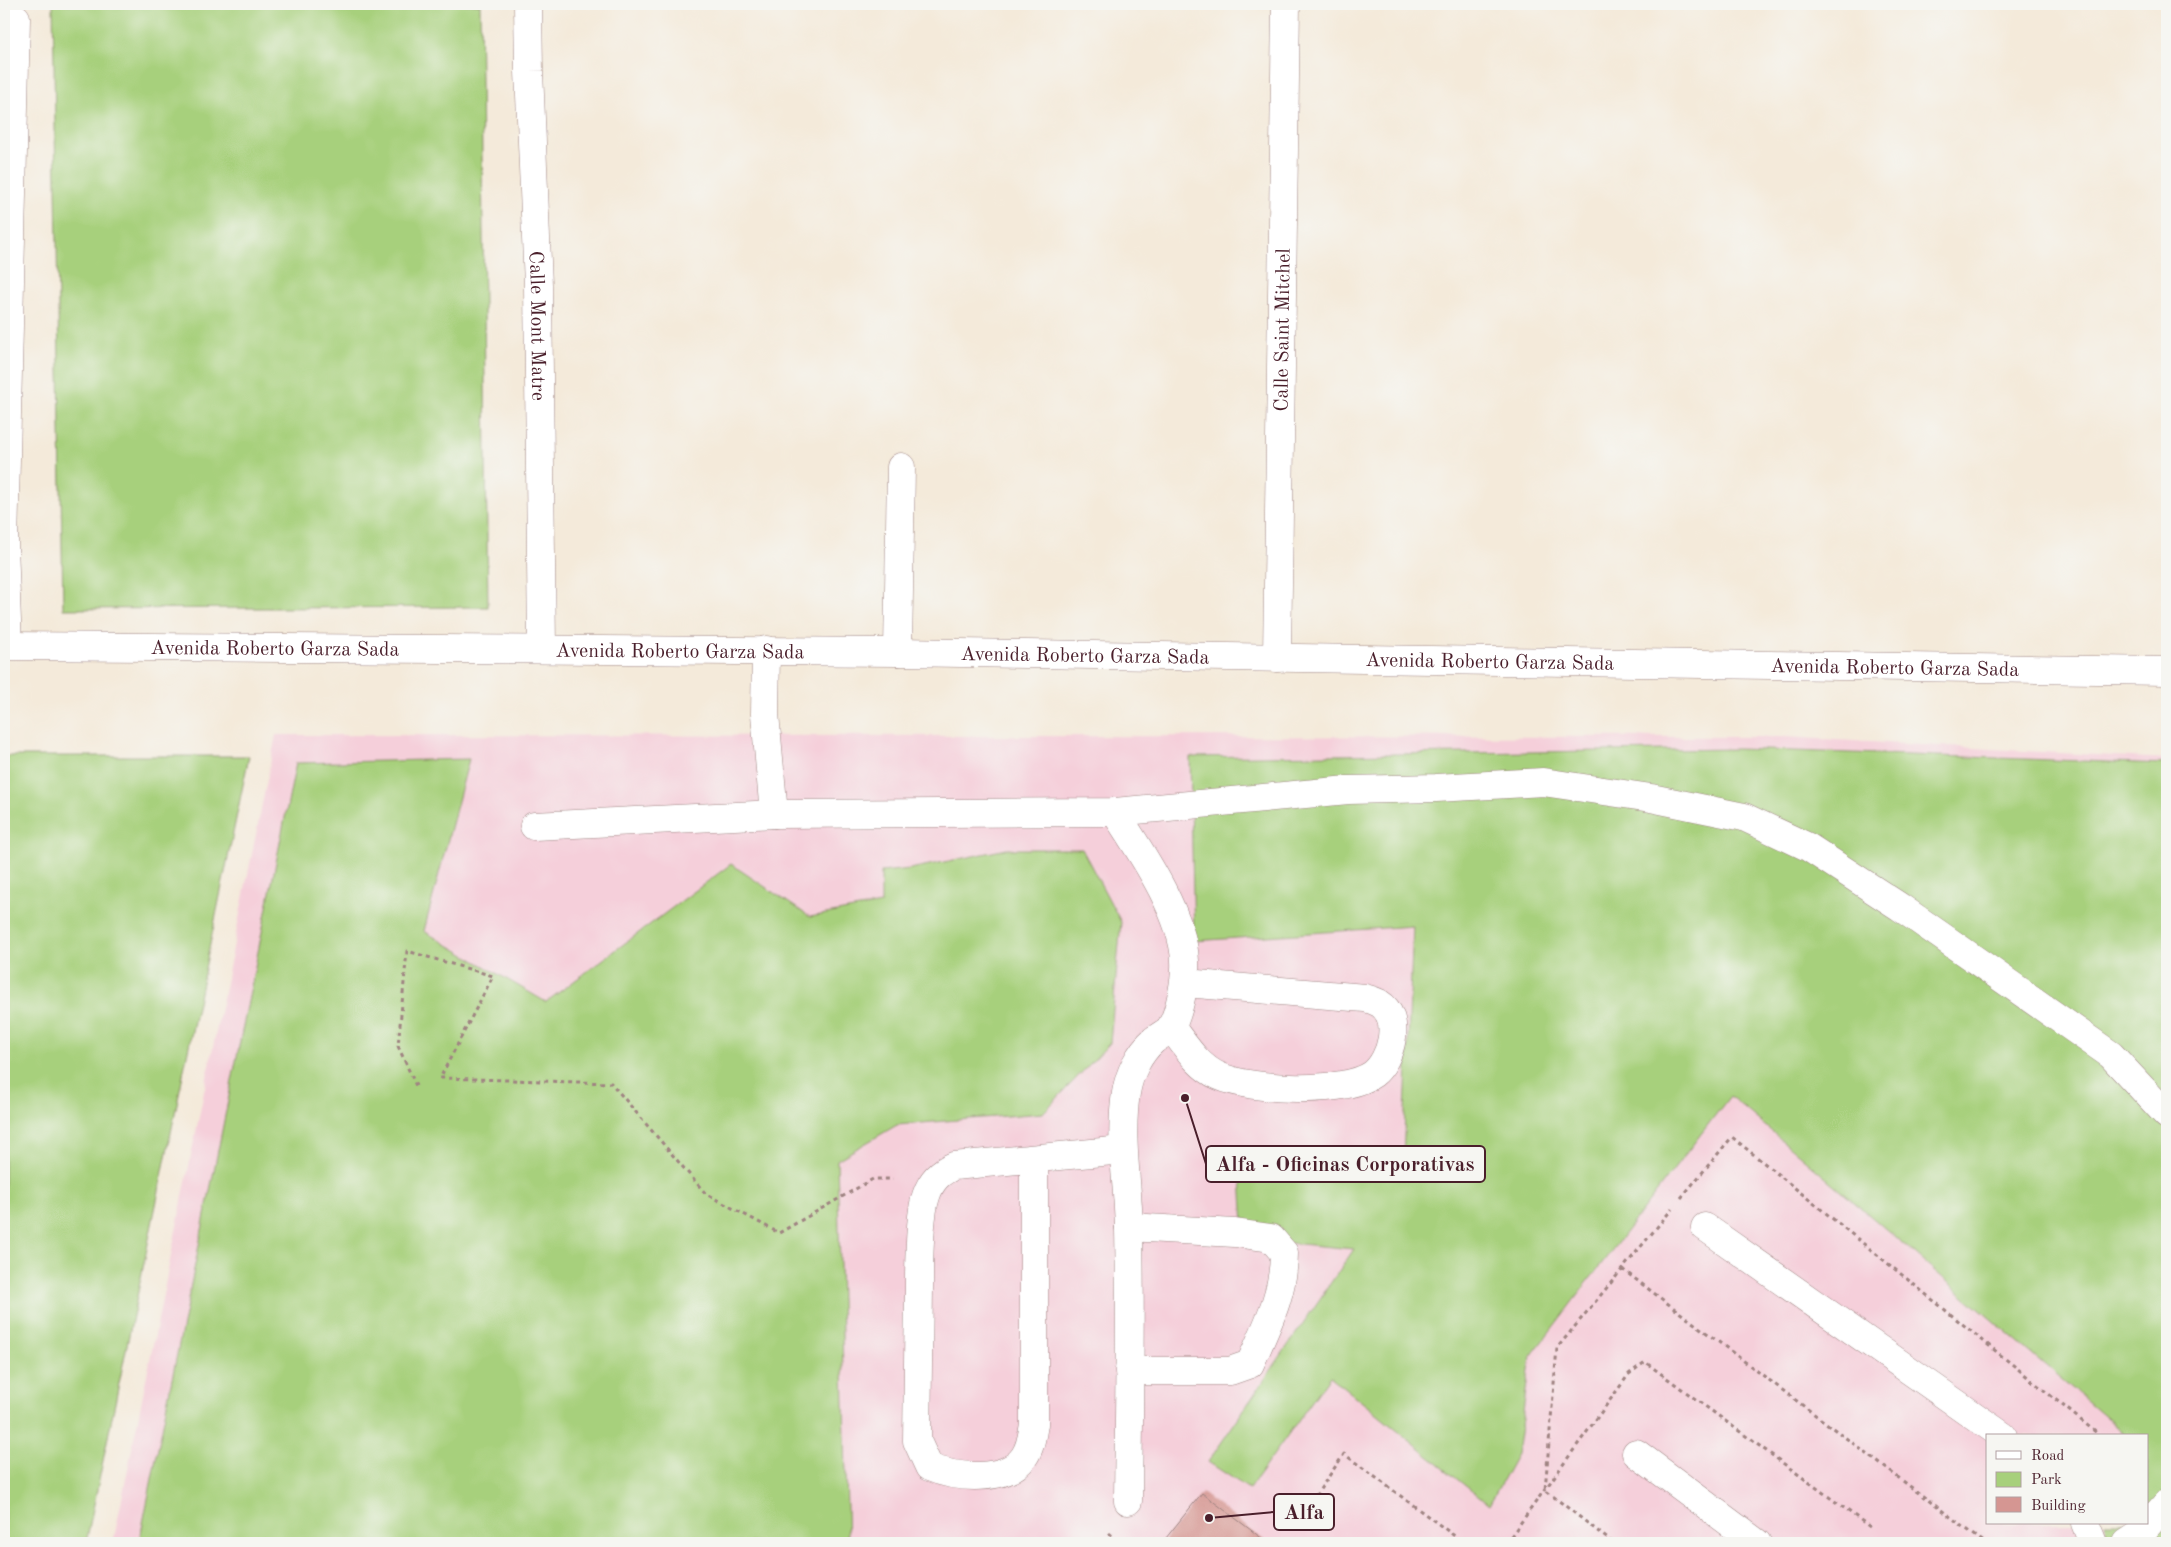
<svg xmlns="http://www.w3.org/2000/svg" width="2171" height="1547" viewBox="0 0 2171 1547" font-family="'Old Standard TT',serif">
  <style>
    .built { fill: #f5cfda; fill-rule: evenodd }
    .green { fill: #a7d07b; stroke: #787853 }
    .building { fill: #d59692 }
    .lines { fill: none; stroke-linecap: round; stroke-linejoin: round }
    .minor-casing { stroke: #9f8482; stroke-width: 29 }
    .path { stroke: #9f8482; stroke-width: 3; stroke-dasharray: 4 4; stroke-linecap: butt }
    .minor { stroke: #fff; stroke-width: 28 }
    .labels { text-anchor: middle; stroke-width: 4.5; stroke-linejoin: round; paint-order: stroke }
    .street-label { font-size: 20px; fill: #4a1f2b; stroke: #f6f6f2 }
    .leader { fill: none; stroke: #4a1f2b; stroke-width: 2 }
    .callout-dot { fill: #4a1f2b; stroke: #f6f6f2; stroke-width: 2 }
    .callout { fill: #f6f6f2; stroke: #4a1f2b; stroke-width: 2 }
    .callout-label { font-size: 21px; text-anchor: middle; font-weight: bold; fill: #4a1f2b }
  </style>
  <rect width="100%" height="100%" fill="#f6f6f2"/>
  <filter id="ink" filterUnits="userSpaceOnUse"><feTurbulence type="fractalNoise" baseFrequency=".02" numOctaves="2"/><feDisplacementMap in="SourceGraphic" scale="10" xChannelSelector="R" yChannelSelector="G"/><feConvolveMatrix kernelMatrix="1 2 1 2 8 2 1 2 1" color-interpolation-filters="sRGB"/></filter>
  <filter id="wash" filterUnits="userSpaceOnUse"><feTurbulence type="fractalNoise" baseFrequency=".0096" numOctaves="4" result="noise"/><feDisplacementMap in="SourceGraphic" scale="20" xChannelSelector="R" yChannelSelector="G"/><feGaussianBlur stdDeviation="1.12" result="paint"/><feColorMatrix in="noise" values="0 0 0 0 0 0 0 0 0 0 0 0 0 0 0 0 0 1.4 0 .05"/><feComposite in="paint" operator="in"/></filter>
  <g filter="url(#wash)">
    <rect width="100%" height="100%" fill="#f4eada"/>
    <path class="built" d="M276,735L1785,737L2167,759V1543H113ZM1987,1436H2147V1523H1987Z"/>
    <path class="green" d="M53,4H480L488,607L63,609Z
      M1737,749L2167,764V1543H2109L2104,1523H2147V1436H2128L1730,1096L1531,1356L1517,1454L1489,1505L1330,1376L1249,1489L1208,1462L1354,1249L1245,1239L1239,1149L1403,1158L1413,926L1194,941L1190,757Z
      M4,756H249L86,1543H4Z
      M469,759L424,931L546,1002L731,864L810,917L881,904V872L910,869L1007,849H1082L1121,922L1110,1043L1043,1113L897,1125L837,1160L848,1542L849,1543H139L296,763Z"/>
    <g id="blocks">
      <path class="building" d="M1202,1493L1268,1543H1162Z"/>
    </g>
  </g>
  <g filter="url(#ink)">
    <use href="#blocks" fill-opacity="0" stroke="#9f8482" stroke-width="1"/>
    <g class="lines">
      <defs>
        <g id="minor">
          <path id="s1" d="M528,4L529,71L538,285L542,649"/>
          <path id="s2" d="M4,646L898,652L2167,671"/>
          <path d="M8,646L4,546L16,18"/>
          <path d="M766,650L765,714L774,814"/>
          <path d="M898,652L901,467"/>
          <path id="s3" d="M1277,658L1286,4"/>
          <path d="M1115,812C1140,851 1183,913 1185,961C1186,977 1180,1012 1171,1027C1168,1032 1159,1036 1154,1040C1139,1053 1129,1074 1126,1093C1119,1139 1128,1183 1129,1229C1131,1320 1129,1410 1128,1501"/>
          <path d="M534,826L774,814L1115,812L1348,790L1436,788L1543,782L1651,798L1744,817L1808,847L1900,907L2111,1055L2167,1115"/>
          <path d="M1171,1027C1185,1045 1198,1067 1219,1076C1250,1090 1344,1095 1373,1074C1391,1060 1403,1018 1379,1003C1375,1001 1369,999 1365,998L1185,983"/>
          <path d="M1034,1159V1424C1032,1435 1031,1447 1024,1457C1006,1483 955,1478 929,1467L917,1441C918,1390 918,1339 919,1287C919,1264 919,1217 926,1196C931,1181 939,1172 954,1166L1123,1150"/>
          <path d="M1129,1227L1235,1233L1271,1238L1284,1253C1284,1295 1266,1327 1250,1364L1230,1371H1129"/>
          <path d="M1705,1227L2003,1436"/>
          <path d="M1636,1453L1757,1543"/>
          <path d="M2085,1523L2093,1543"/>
          <path d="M2127,1543L2139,1535L2167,1503"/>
        </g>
      </defs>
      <use href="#minor" class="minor-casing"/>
      <path class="path" d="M416,1086L398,1046L407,951L493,976L440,1078L611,1083L706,1194L779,1233L873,1179H893
        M1681,1198L1732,1137L2098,1434
        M1622,1269L1985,1543
        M1293,1529L1344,1454L1464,1543
        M1109,1533L1120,1543
        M1506,1543L1629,1374L1645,1362L1870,1527
        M1613,1543L1545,1490L1557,1348L1672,1209"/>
      <use href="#minor" class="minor"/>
    </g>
  </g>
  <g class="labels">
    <g class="street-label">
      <text dy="7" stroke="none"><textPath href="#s1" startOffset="322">Calle Mont Matre</textPath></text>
      <text dy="7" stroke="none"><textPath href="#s3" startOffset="328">Calle Saint Mitchel</textPath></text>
      <text dy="7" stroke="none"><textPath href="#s2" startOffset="271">Avenida Roberto Garza Sada</textPath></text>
      <text dy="7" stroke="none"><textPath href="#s2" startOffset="676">Avenida Roberto Garza Sada</textPath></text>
      <text dy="7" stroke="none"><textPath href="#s2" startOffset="1081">Avenida Roberto Garza Sada</textPath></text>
      <text dy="7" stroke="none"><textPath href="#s2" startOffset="1486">Avenida Roberto Garza Sada</textPath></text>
      <text dy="7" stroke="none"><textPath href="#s2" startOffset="1891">Avenida Roberto Garza Sada</textPath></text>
    </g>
  </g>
  <path class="leader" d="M1185 1098L1206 1164M1209 1518L1274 1512"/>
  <g class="callout-dot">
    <circle cx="1185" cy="1098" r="5"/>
    <circle cx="1209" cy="1518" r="5"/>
  </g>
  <g class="callout">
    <rect x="1206" y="1146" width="279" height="36" rx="5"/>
    <rect x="1274" y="1494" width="60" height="36" rx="5"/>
  </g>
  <g class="callout-label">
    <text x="1345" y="1171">Alfa - Oficinas Corporativas</text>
    <text x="1304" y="1519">Alfa</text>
  </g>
  <rect width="2171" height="1547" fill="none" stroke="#f6f6f2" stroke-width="20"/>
  <rect x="1986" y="1434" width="162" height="90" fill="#f6f6f2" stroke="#b1a0a2"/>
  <rect x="1996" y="1451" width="25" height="8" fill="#ffffff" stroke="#b1a0a2"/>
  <text x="2031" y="1460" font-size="15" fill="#4a1f2b">Road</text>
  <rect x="1996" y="1472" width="25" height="15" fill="#a7d07b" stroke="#b1a0a2"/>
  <text x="2031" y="1484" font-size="15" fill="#4a1f2b">Park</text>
  <rect x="1996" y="1497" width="25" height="15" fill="#d59692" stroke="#b1a0a2"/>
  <text x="2031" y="1510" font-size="15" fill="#4a1f2b">Building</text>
</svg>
